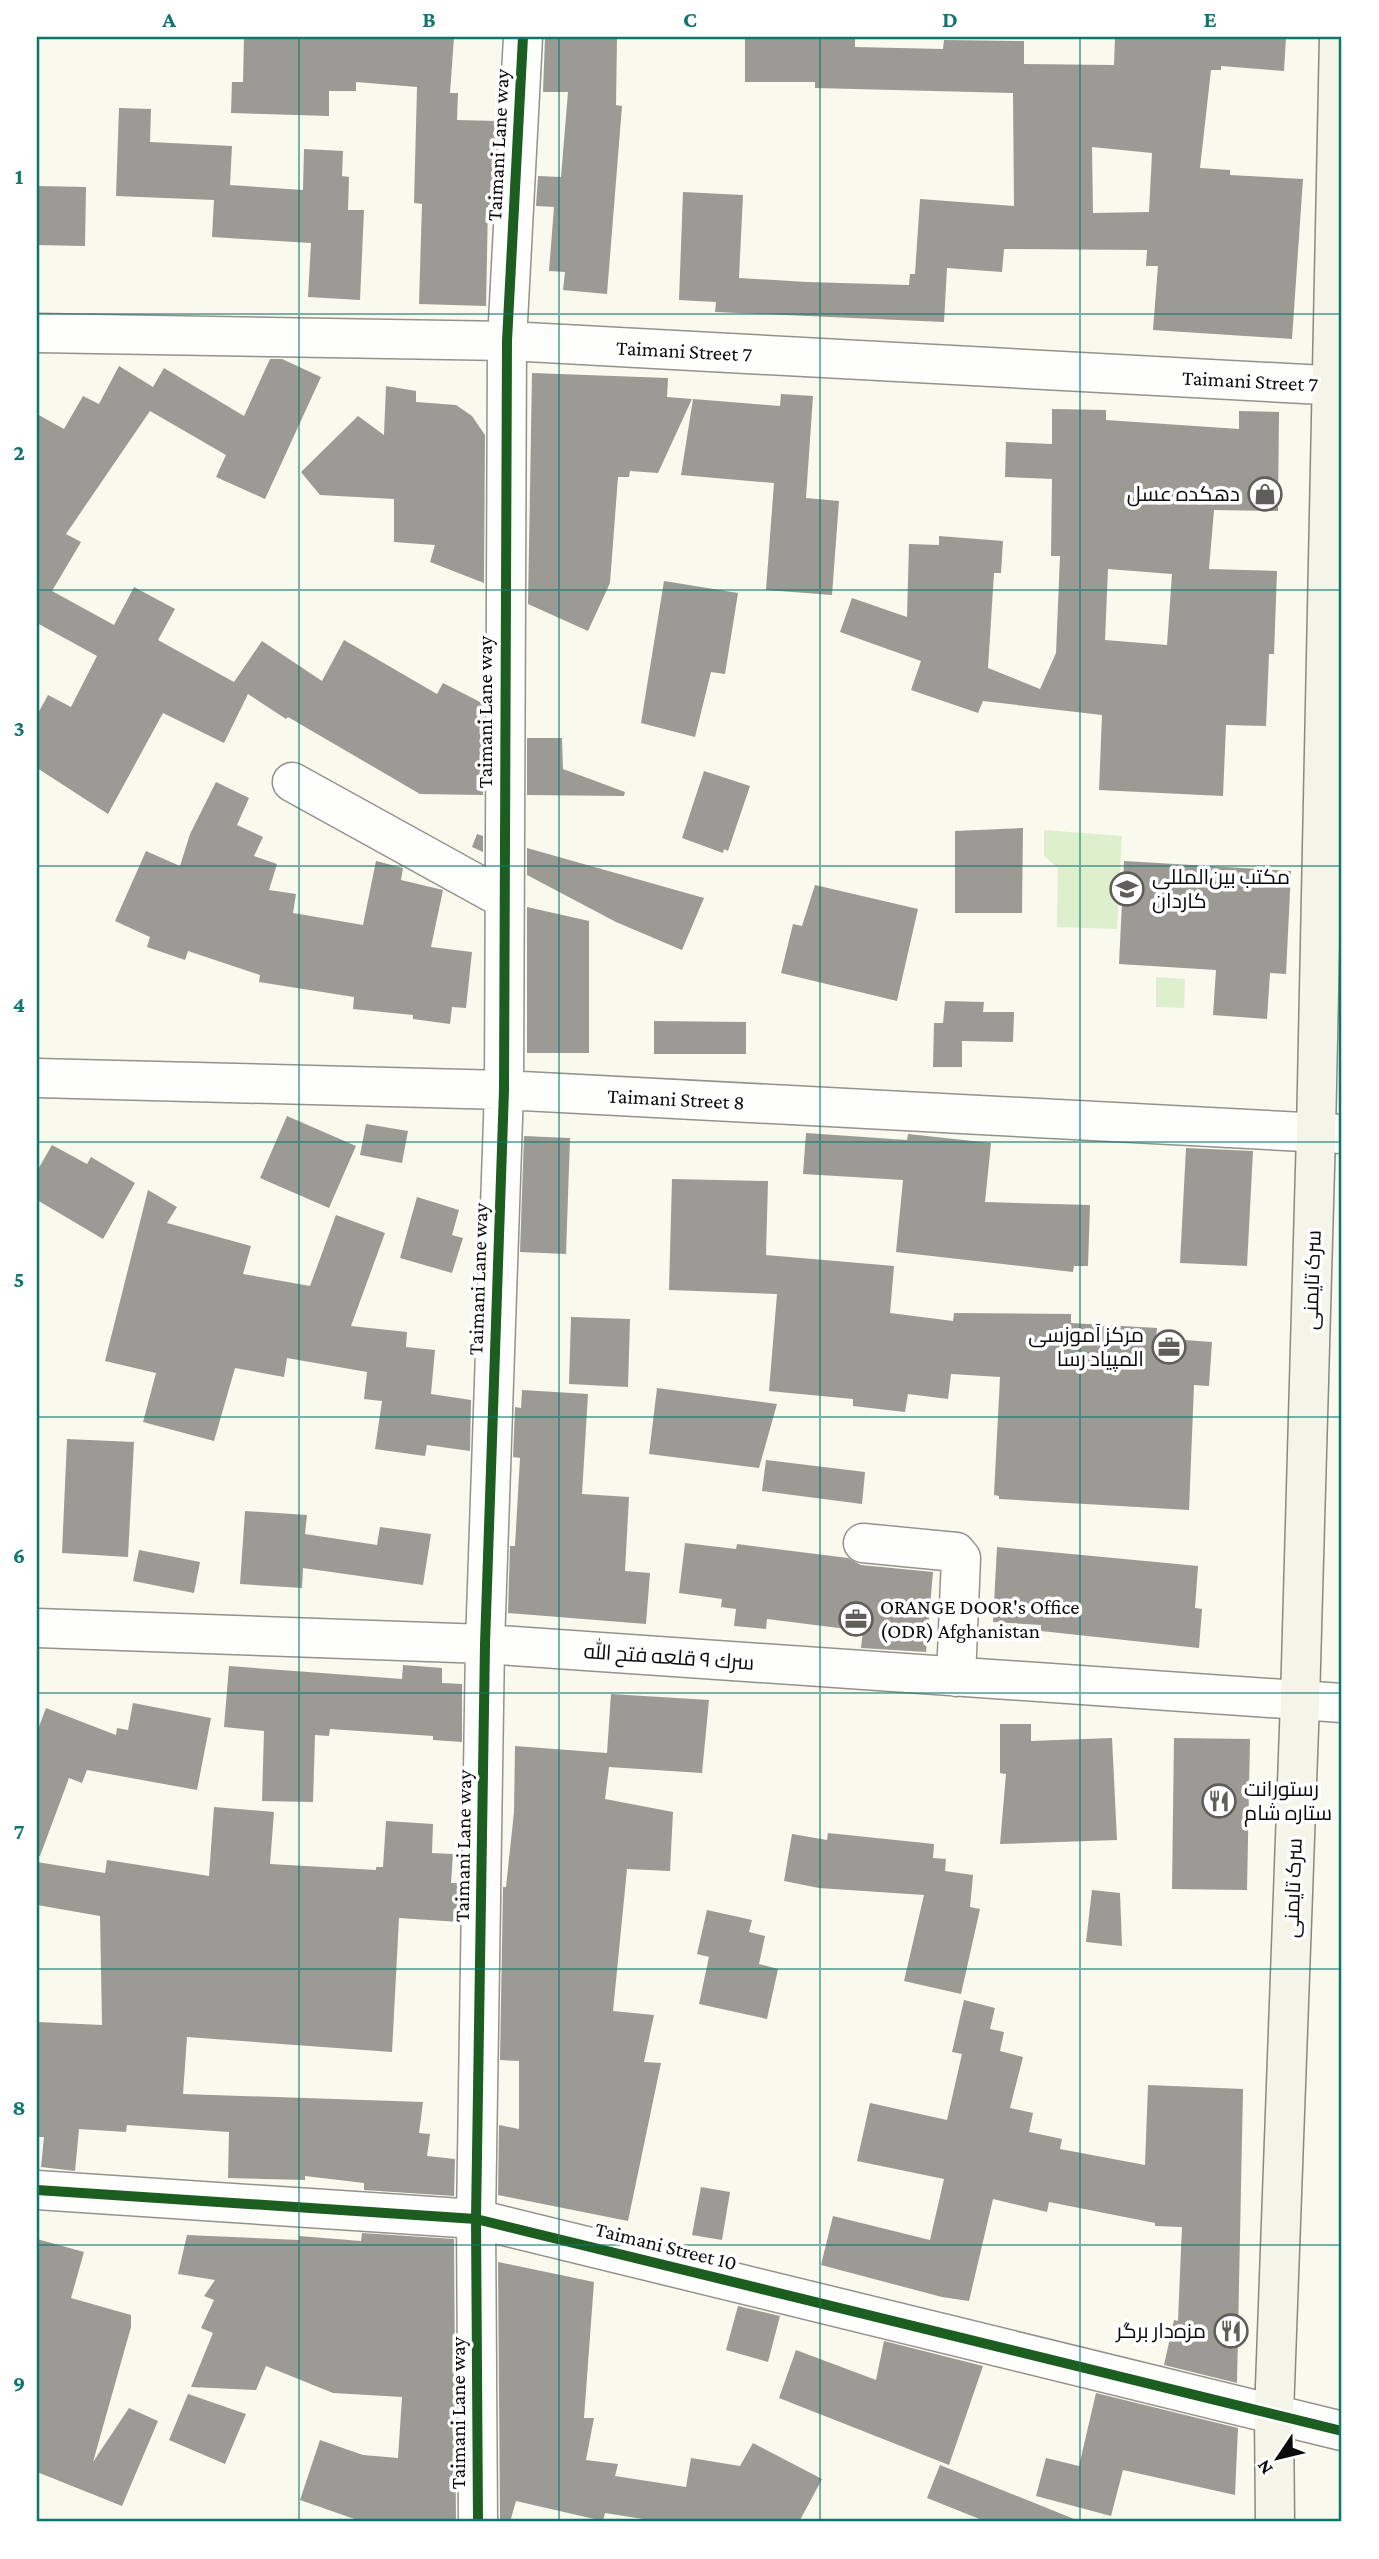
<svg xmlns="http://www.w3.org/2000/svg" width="1379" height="2559" viewBox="0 0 1379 2559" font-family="'Crimson Pro',Cairo,serif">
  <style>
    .green { fill: #deefce }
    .building { fill: #9c9a94; fill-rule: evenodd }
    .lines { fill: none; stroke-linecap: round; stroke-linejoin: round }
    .street-casing { stroke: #93928d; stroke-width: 41 }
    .secondary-casing { stroke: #898983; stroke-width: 41 }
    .street { stroke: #fefefc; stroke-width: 38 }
    .secondary { stroke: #f4f4e8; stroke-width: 38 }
    .cycleway-casing { stroke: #fff; stroke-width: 15 }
    .cycleway { stroke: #1b5e20; stroke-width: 10 }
    .grid { fill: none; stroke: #0f766e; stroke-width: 2; stroke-opacity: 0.55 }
    .labels { text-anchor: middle; stroke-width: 7; stroke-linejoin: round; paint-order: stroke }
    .street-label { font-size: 21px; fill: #0b0b0b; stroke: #fff }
    .poi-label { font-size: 21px; fill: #0b0b0b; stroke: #fff; text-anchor: end }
    .neatline { fill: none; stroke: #0f766e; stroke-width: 2.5 }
    .grid-label { font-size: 23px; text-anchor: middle; font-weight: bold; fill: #0f766e }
  </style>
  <rect width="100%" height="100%" fill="#faf9ed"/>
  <path class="green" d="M1044,830L1122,836L1117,929L1057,927L1058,868L1044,856Z
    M1156,977L1185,979L1184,1008L1156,1007Z"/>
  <path class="building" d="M244,37H454L450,93H458L457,120L497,121L492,205H488L486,306L419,304L422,204L414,203L417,87L356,82V91H329V116L231,113L232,82H243Z
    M545,37H617L616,105L622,106L607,294L563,290L565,272L549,271L554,207L536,206L538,176L561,177L568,92H543Z
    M745,37H855V47L943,49L944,40L1024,41V64L1114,65L1115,37H1286L1284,71L1221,66V70H1211L1200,168L1230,170V175L1303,179L1292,339L1153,330L1158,266H1146L1147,250L1004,249L1002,272L947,268L944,322L715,312L716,302L679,300L683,192L743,195L739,278L807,282L909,285L910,274H915L920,199L1014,206L1013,93L815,88V82H745ZM1092,147L1152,153L1149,212L1093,213Z
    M119,108L151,109L150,142L232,146L230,185L303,190L304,149L343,151L342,176L349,177L348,210H364L360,300L308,297L311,243L212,237L214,200L116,196Z
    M37,186L86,187L85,246L37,245Z
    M270,359H282L321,377L265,499L216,477L226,455L150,411L66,534L81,542L52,591L114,625L134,587L175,609L158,640L234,682L262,641L322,681L344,640L437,694L443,683L484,704V732L480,738H484L483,795L420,794L288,717L286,719L248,694L224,743L163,713L108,814L37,768V715L48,695L71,707L97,656L37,623V414L64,429L83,396L99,404L119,366L153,387L164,368L244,416Z
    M532,373L668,378L667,397L692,399L658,473L630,471L629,477H618L610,583L588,631L528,604Z
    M386,386L416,391V402L456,405L472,416L485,435L484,583L430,562L435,545L394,542V499L320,495L301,472L358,416L384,435Z
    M781,394L813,396L806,498L839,501L832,595L766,590L774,483L681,475L693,399L780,406Z
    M1052,409L1106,410V420L1239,429V411L1279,412L1278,511L1214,510L1209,569L1277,571L1274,654H1269L1266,726L1226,725L1223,796L1099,790L1102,715L983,701L978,713L911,690L921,661L840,632L852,598L907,617L909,544L939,545V536L1003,541L1001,573H994L988,668L1040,689L1056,653L1060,556H1051L1052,479L1005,477L1006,442L1052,444ZM1108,569L1172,574L1167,645L1105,640Z
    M664,581L738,593L725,674L711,672L695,737L641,723Z
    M527,738H562L563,769L625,792L624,796L527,795Z
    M704,771L750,786L728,851L724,849L723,853L682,838Z
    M216,782L249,798L237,825L263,837L254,856L277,864L269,890L296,894L293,913L363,925L376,861L403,868L401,880L443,890L431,947L472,952L466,1008L452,1007L450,1024L413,1019V1015L353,1009L354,997L259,982L260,975L188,951L185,960L147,947L150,937L115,921L146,851L180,866L190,834Z
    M1023,828L1022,913H955V831Z
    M477,834L483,836V852L472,847Z
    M527,848L704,898L682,950L616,922L527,875Z
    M1124,861L1291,871L1286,974L1270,973L1267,1019L1213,1015L1216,970L1119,964Z
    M815,885L918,909L897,1001L781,973L793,924L802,926Z
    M527,907L589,921V1053H527Z
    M945,1001L984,1002L983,1012H1014L1013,1042L962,1041V1067H933L934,1023H943Z
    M654,1021L746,1022V1054H654Z
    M287,1116L356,1146L329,1208L260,1178Z
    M366,1124L408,1131L402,1163L360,1155Z
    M806,1133L907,1140L908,1134L991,1143L985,1202L1090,1205L1088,1266H1074L1073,1272L896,1252L903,1180L803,1174Z
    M524,1136L570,1138L566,1254L520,1252Z
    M52,1145L87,1164L91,1157L135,1183L103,1239L37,1200V1171Z
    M1186,1148L1253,1151L1247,1266L1180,1263Z
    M672,1179L768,1181L766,1255L894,1266L890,1313L953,1321L954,1313L1071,1314V1323L1157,1328L1156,1338L1212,1342L1209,1386L1194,1385L1189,1510L999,1499V1496L994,1495L1000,1377L951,1374L948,1399L908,1394L905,1412L853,1406V1399L769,1391L777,1294L669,1290Z
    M148,1190L177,1207L167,1223L251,1246L243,1274L310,1286L336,1215L385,1233L351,1326L407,1332L406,1347L435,1350L431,1394L471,1400L470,1451L427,1445L425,1456L375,1449L382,1401L364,1399L367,1372L287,1358L284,1377L235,1368L214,1441L143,1422L156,1373L105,1361Z
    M417,1197L459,1210L452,1235L463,1238L452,1273L400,1258Z
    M571,1317L630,1319L628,1387L569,1384Z
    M657,1388L777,1404L759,1468L649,1454Z
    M522,1390L588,1394L582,1494L629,1497L625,1571L650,1573L646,1624L508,1613L510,1546H515L520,1458L513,1457L515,1407L521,1408Z
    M67,1439L134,1442L128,1557L62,1553Z
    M766,1460L865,1472L862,1504L762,1491Z
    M245,1511L307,1515L305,1534L377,1545L380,1527L431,1534L423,1585L303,1568L302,1588L240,1584Z
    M685,1543L736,1549L737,1544L848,1558L861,1565L933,1572L926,1652L861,1648L863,1631L767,1619L766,1629L734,1626L736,1609L721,1607L722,1599L679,1593Z
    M997,1547L1198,1566L1195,1608L1202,1609L1199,1648L1041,1631V1625L993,1622Z
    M139,1550L200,1562L194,1593L133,1581Z
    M403,1665L442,1668V1683L462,1684V1742L433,1740V1736L330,1729L329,1736L315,1735L313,1802L262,1801L264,1731L224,1727L229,1666L402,1679Z
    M611,1694L709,1700L702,1773L609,1767L605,1799L673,1812L670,1871L627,1869L613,2011L654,2015L644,2062L661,2063L628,2221L498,2195L499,2125L519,2129V2061L500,2060L503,1887H506L514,1812L515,1746L607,1753Z
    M133,1703L211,1718L197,1790L87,1770L82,1783L69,1778L40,1856L37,1855V1732L46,1708L116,1735L117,1728L128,1730Z
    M1000,1724H1031V1741L1112,1738L1117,1840L1000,1844L1006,1774L1000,1773Z
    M1174,1738L1250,1739L1247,1890L1172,1889Z
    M214,1807L274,1812L270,1864L376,1870V1867H383L386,1821L433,1824L432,1853L453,1854L451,1883H459V1922L399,1918L392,2052L187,2037L183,2094L423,2102L419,2133L430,2134L427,2156L455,2159L454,2196L364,2190V2183L305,2176V2180L228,2178L229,2132L127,2125L126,2132L79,2129L75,2171L41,2167L44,2137H37V2022L102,2025L100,1916L37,1905V1862L105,1873L107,1860L209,1876Z
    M828,1833L934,1844L933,1858L946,1859L945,1871L973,1875L970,1907L980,1909L961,1994L904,1981L924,1895L819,1888L784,1881L792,1834L827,1840Z
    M1092,1890L1120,1893L1122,1946L1086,1942Z
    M707,1910L752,1920L749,1932L765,1936L759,1964L778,1969L767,2019L699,2004L709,1957L697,1954Z
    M964,2000L995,2008L990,2029L1004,2032L1000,2051L1023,2057L1010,2108L1033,2113L1029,2132L1062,2139L1060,2149L1145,2165L1148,2085L1243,2089L1237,2383L1164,2365L1174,2320L1178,2321L1182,2227L1155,2226V2223L1049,2202L1047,2212L993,2199L969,2301L942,2297L821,2265L833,2216L930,2240L944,2179L857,2161L870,2103L947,2120L962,2054L952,2052Z
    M701,2187L730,2192L722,2240L692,2235Z
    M362,2233L454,2239L456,2522H363L300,2500L320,2440L363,2455L398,2458L402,2397L333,2393L266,2366L256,2390L191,2387L213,2333L201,2328L214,2300L204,2296L215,2280L178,2274L187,2235L299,2240V2236L361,2241Z
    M37,2239L84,2252L71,2298L131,2315V2327L93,2462L129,2408L158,2421L122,2506L37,2472Z
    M498,2262L594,2282L584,2418H594L586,2460L618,2464L615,2476L686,2487L691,2458L740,2466L753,2443L822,2479L799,2522H662L605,2513L603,2521L516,2501L510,2522H500Z
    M738,2306L780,2316L768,2362L726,2350Z
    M884,2341L983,2366L949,2465L779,2398L796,2350L876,2380Z
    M1096,2393L1238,2428L1235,2495L1123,2470L1111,2516L1036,2496L1046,2458L1079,2466Z
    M188,2394L246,2414L225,2464L169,2440Z
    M940,2465L1079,2521V2522H987L927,2498Z"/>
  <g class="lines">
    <defs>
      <path id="street" d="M37,333L507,341L1342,386
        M292,782L504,899
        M37,1078L504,1090L1342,1134
        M863,1543L956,1552L961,1558L956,1677
        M37,1628L485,1644L1342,1703
        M37,2190L476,2219L1342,2431
        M478,2522L476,2219L485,1644L504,1090L507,341L523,37"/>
      <path id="secondary" d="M1275,2522L1274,2414L1300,1701L1316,1133L1339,37"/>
    </defs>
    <use href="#street" class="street-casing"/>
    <use href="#secondary" class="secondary-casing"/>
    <use href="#street" class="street"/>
    <use href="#secondary" class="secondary"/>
    <defs>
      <path id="cycleway" d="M37,2190L476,2219L1342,2431
        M478,2522L476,2219L485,1644L504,1090L507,341L523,37"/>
    </defs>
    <use href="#cycleway" class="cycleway-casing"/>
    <use href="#cycleway" class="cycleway"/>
  </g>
  <path class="grid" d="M299,37V2522M559,37V2522M820,37V2522M1080,37V2522M37,314H1342M37,590H1342M37,866H1342M37,1142H1342M37,1417H1342M37,1693H1342M37,1969H1342M37,2245H1342"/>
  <defs>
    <symbol id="shop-ring" viewBox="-11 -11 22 22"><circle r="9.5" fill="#fff" stroke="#5f5e5a" stroke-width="1.5"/><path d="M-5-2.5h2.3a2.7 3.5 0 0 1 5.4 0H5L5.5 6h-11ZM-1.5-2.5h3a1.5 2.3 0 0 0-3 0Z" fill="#5f5e5a"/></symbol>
    <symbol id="school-ring" viewBox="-11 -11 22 22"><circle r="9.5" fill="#fff" stroke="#5f5e5a" stroke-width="1.5"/><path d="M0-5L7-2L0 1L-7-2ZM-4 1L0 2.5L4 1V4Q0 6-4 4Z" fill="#5f5e5a"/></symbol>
    <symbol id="office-ring" viewBox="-11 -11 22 22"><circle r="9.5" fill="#fff" stroke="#5f5e5a" stroke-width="1.5"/><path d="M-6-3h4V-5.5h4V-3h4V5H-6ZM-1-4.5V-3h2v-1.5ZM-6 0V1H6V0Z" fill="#5f5e5a"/></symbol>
    <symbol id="restaurant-ring" viewBox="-11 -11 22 22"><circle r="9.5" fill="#fff" stroke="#5f5e5a" stroke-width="1.5"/><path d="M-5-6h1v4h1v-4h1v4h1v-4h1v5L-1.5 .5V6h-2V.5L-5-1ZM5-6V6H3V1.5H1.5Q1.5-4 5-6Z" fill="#5f5e5a"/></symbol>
  </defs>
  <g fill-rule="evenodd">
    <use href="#shop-ring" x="1246" y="475" width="38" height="38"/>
    <use href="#school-ring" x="1108" y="870" width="38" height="38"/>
    <use href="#office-ring" x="1150" y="1328" width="38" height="38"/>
    <use href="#office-ring" x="837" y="1600" width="38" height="38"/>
    <use href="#restaurant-ring" x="1200" y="1782" width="38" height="38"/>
    <use href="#restaurant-ring" x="1212" y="2312" width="38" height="38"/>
  </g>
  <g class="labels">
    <g class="street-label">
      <text transform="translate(498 145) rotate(-87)" y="7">Taimani Lane way</text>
      <text transform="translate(684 351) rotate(3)" y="7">Taimani Street 7</text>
      <text transform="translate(1250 381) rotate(3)" y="7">Taimani Street 7</text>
      <text transform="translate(485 712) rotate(-90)" y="7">Taimani Lane way</text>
      <text transform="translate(676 1099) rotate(3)" y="7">Taimani Street 8</text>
      <text transform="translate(478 1279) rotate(-88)" y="7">Taimani Lane way</text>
      <text transform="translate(1312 1280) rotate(-88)" y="7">سرک تایمنی</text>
      <text transform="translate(669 1657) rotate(4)" y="7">سرك ٩ قلعه فتح الله</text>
      <text transform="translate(463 1846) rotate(-89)" y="7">Taimani Lane way</text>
      <text transform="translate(1293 1888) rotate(-88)" y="7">سرک تایمنی</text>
      <text transform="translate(666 2246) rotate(14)" y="7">Taimani Street 10</text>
      <text transform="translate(458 2413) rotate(-90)" y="7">Taimani Lane way</text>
    </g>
    <g class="poi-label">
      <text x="1240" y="501">دهکده عسل</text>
      <text x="1152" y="884" text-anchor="start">مکتب بین‌المللی<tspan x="1152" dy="24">کاردان</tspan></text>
      <text x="1144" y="1342">مرکز آموزسی<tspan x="1144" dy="24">المپیاد رسا</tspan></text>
      <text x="880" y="1614" text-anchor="start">ORANGE DOOR's Office<tspan x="880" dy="24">(ODR) Afghanistan</tspan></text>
      <text x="1244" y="1796" text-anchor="start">رستورانت<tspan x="1244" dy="24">ستاره شام</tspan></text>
      <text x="1206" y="2338">مزه‌دار برگر</text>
    </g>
  </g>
  <rect width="1379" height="2559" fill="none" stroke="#ffffff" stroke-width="77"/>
  <g transform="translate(1278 2458) rotate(235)" stroke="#ffffff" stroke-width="5" paint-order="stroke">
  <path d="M0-5L12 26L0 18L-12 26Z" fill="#0b0b0b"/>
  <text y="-10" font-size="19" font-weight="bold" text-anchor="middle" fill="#0b0b0b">N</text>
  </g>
  <rect x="38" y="38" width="1302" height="2482" class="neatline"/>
  <g class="grid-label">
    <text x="169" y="27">A</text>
    <text x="429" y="27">B</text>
    <text x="690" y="27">C</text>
    <text x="950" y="27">D</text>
    <text x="1210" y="27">E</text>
    <text x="19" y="184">1</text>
    <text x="19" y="460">2</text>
    <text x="19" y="736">3</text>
    <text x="19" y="1012">4</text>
    <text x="19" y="1287">5</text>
    <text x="19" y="1563">6</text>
    <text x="19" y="1839">7</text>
    <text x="19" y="2115">8</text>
    <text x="19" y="2391">9</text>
  </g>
</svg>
